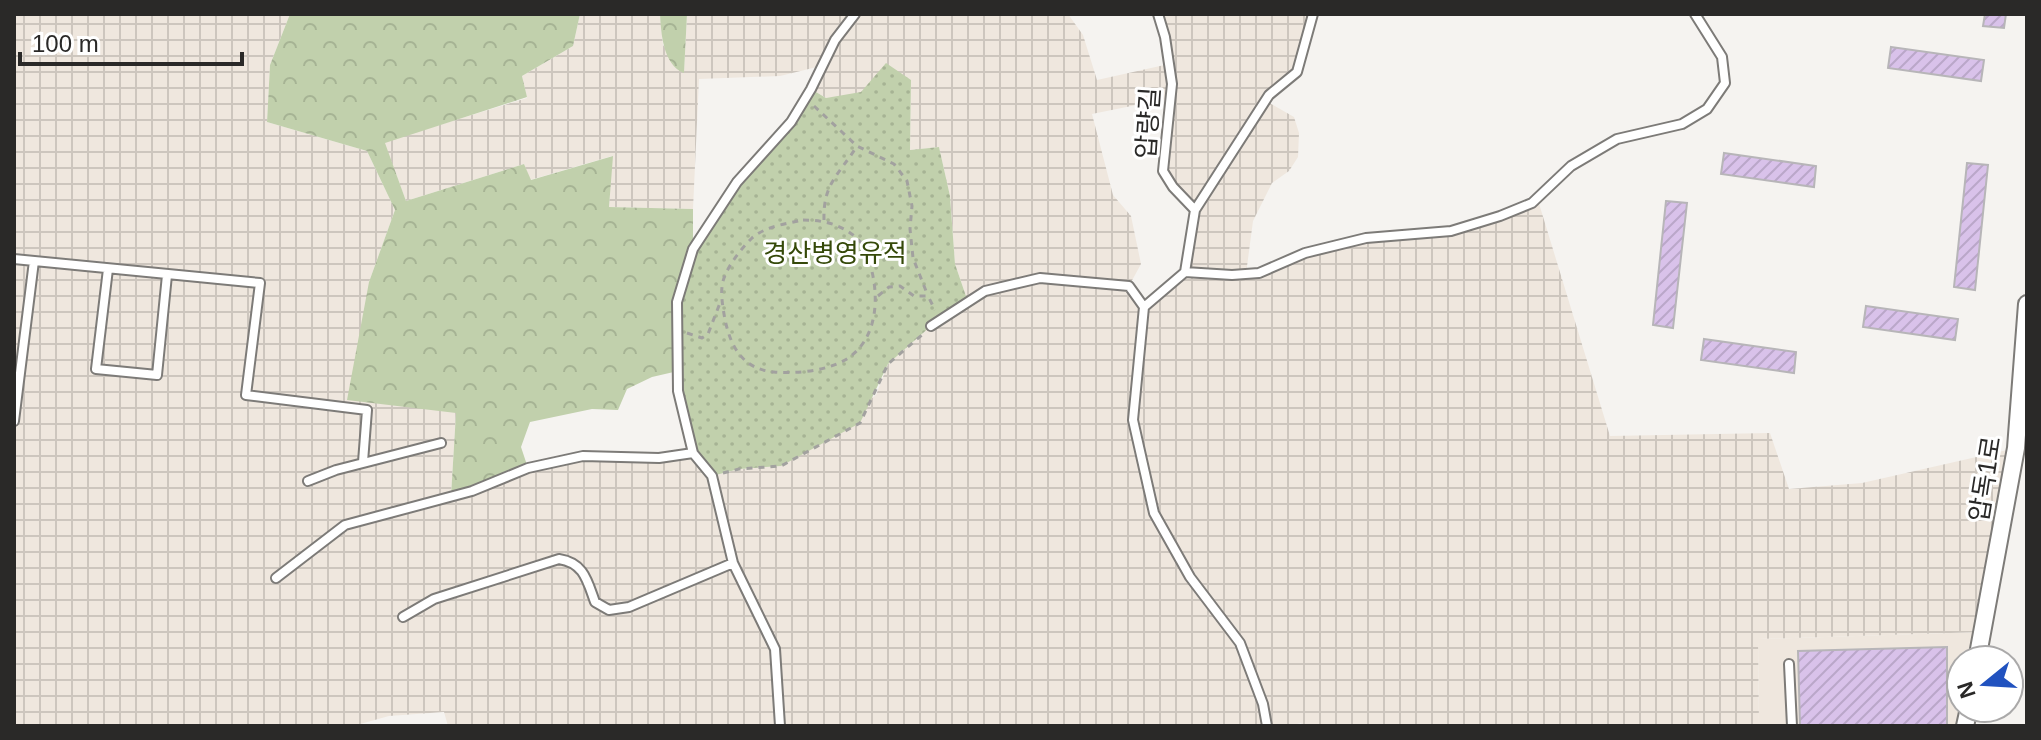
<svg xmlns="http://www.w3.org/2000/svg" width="2041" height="740" viewBox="0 0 2041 740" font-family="Helvetica,'Noto Sans KR',sans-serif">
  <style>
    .built { fill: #efe7de }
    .industrial { fill: url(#industrial-grid); fill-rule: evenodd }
    .grass { fill: url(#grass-dots) }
    .forest { fill: url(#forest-crowns) }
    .building { fill: url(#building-hatch); stroke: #b7b5b8; stroke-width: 2 }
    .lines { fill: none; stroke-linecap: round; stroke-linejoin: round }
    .service-casing { stroke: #7d7b78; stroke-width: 12 }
    .minor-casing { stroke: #7d7b78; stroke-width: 20 }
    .path { stroke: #a2a19f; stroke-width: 3; stroke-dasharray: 6 6; stroke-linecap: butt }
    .service { stroke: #fff; stroke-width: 8 }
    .minor { stroke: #fff; stroke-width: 16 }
    .labels { text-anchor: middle; stroke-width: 6; stroke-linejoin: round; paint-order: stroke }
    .street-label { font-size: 26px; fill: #2a2928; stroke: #fff }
    .park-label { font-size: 26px; fill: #354909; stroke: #fff }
  </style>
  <defs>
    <pattern id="industrial-grid" width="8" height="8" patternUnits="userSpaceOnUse" patternTransform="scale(2)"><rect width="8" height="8" fill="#efe7de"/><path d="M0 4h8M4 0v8" fill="none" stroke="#cdc6be"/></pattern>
    <pattern id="grass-dots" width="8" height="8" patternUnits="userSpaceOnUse" patternTransform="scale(2)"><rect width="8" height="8" fill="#c1d0ac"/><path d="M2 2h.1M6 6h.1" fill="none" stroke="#a6b394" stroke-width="1.8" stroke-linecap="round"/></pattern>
    <pattern id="forest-crowns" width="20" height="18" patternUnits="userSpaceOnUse" patternTransform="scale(2)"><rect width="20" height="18" fill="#c1d0ac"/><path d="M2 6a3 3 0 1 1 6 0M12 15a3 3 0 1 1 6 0" fill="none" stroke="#a6b394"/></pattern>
    <pattern id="building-hatch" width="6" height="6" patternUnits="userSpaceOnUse" patternTransform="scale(2)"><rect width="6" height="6" fill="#d9c2ea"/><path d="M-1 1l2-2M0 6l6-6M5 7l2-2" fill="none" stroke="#baa7c9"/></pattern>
  </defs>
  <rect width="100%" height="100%" fill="#f5f3f0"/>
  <path class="built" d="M1982,632L1977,660H1961V708L1965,726H1759L1758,639Z"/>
  <path class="industrial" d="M14,14H290L270,65L267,122L367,151L395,210L369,282L456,413L451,496L528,468L583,456L693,453L712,476L739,469L781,466L876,395L888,364L931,326L968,302L955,264L950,196L939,147L910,150L911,80L851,96L826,98L811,89L821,66L780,76L699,79L693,209L609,207L612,156L530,180L524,164L406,201L384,142L527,98L522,76L573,46L580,14H660L663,45L684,72L687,14H1068L1083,35L1097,80L1169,64L1158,14H1313L1297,72L1266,101L1294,117L1299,133L1298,157L1289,171L1272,183L1253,221L1246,274L1305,253L1366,238L1451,231L1537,197L1610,436L1770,433L1789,489L1862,483L2016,448L1982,632L1758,639L1759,726H1303L1301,723L1289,726H448L444,712L389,716L353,726H14ZM1171,98L1163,171L1195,210L1185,272L1144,307L1129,286L1141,264L1131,216L1113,195L1092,114Z"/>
  <path class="grass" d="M886,63L911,80L910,150L939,147L950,196L955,264L968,302L931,326L888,364L860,423L781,466L739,469L712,476L697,458L678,391L677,302L693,249L737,182L791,122L811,89L826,98L861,92Z"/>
  <path class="forest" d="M290,14H580L573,46L522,76L527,97L385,143L406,201L524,164L531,180L613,156L609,207L693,209V249L677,302L678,371L652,377L627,389L618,410L592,409L530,422L521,447L528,468L451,496L456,413L347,400L369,282L395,210L367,151L267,122L270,65Z
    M660,14H687L684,73C663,65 661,33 660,14Z"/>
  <path class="building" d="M1985,14H2006L2004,28L1983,26Z
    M1891,47L1984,60L1981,81L1888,68Z
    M1724,153L1816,166L1814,187L1721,174Z
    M1967,163L1988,165L1975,290L1954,287Z
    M1666,201L1687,203L1673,328L1653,325Z
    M1866,306L1958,319L1955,340L1863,327Z
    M1704,339L1796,352L1794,373L1701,360Z
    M1947,647V726H1800L1798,651Z"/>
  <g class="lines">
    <defs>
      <path id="service" d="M1158,14L1165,37L1172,84L1163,171L1173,187L1195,210
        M14,259L260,283L246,395L367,410L363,462
        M108,269L96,369L157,375L167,275
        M1185,272L1195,210L1269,95L1297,72L1313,14
        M931,326L985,291L1040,278L1129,286L1144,307
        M14,421L34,261
        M308,481L336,470L441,443
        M276,578L345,525L472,491L528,468L583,456L659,458L693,453
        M403,617L434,599L559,559C584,563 587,580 595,602L609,610L629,607L733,563
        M1789,664L1792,726
        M780,726L775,649L733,563L712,476L693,453L678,391L677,302L693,249L737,182L791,122L811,89L835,40L855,14
        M1267,726L1263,704L1240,643L1190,577L1154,513L1133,420L1144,307L1185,272L1232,275L1259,273L1305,253L1366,238L1451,231L1500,216L1532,203L1571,166L1617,139L1682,124L1707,109L1725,83L1722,57L1695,14"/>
      <path id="minor" d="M1977,660L2016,448L2027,304
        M1965,726L1969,708"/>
    </defs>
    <use href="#service" class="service-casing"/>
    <use href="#minor" class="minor-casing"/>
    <path class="path" d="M814,106L857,146L894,164L907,181L912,206L910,229L913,258L928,296
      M803,220C826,220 848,226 863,245C866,249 868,256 869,261C880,294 879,340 845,360C826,371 796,374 774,372C741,369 729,344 724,314C722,302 720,289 724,278C729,264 742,248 752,238C766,226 786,224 803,220Z
      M824,220C823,183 839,175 857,146
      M878,296L889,287L900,286L914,296H928L935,310
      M687,333L702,338L708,334L720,303
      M723,473L739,469L781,466L860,423L888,364L923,334"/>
    <use href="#service" class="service"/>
    <use href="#minor" class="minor"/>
  </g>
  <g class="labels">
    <g class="street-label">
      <text transform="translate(1148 123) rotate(-86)" y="9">압량길</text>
      <text transform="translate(1985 479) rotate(-81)" y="9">압독1로</text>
    </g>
    <g class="park-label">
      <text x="835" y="262">경산병영유적</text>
    </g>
  </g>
  <rect width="2041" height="740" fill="none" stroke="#2a2928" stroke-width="32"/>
  <g transform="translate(1985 684) rotate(252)"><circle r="38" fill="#ffffff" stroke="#aaa9a9" stroke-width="2"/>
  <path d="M0-6L14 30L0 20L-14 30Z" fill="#2152bf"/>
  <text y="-12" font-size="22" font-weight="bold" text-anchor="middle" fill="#2a2928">N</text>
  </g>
  <path d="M20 52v12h222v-12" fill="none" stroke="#2a2928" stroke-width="4"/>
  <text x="32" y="52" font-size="24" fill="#2a2928" stroke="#ffffff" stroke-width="6" paint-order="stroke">100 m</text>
</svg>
